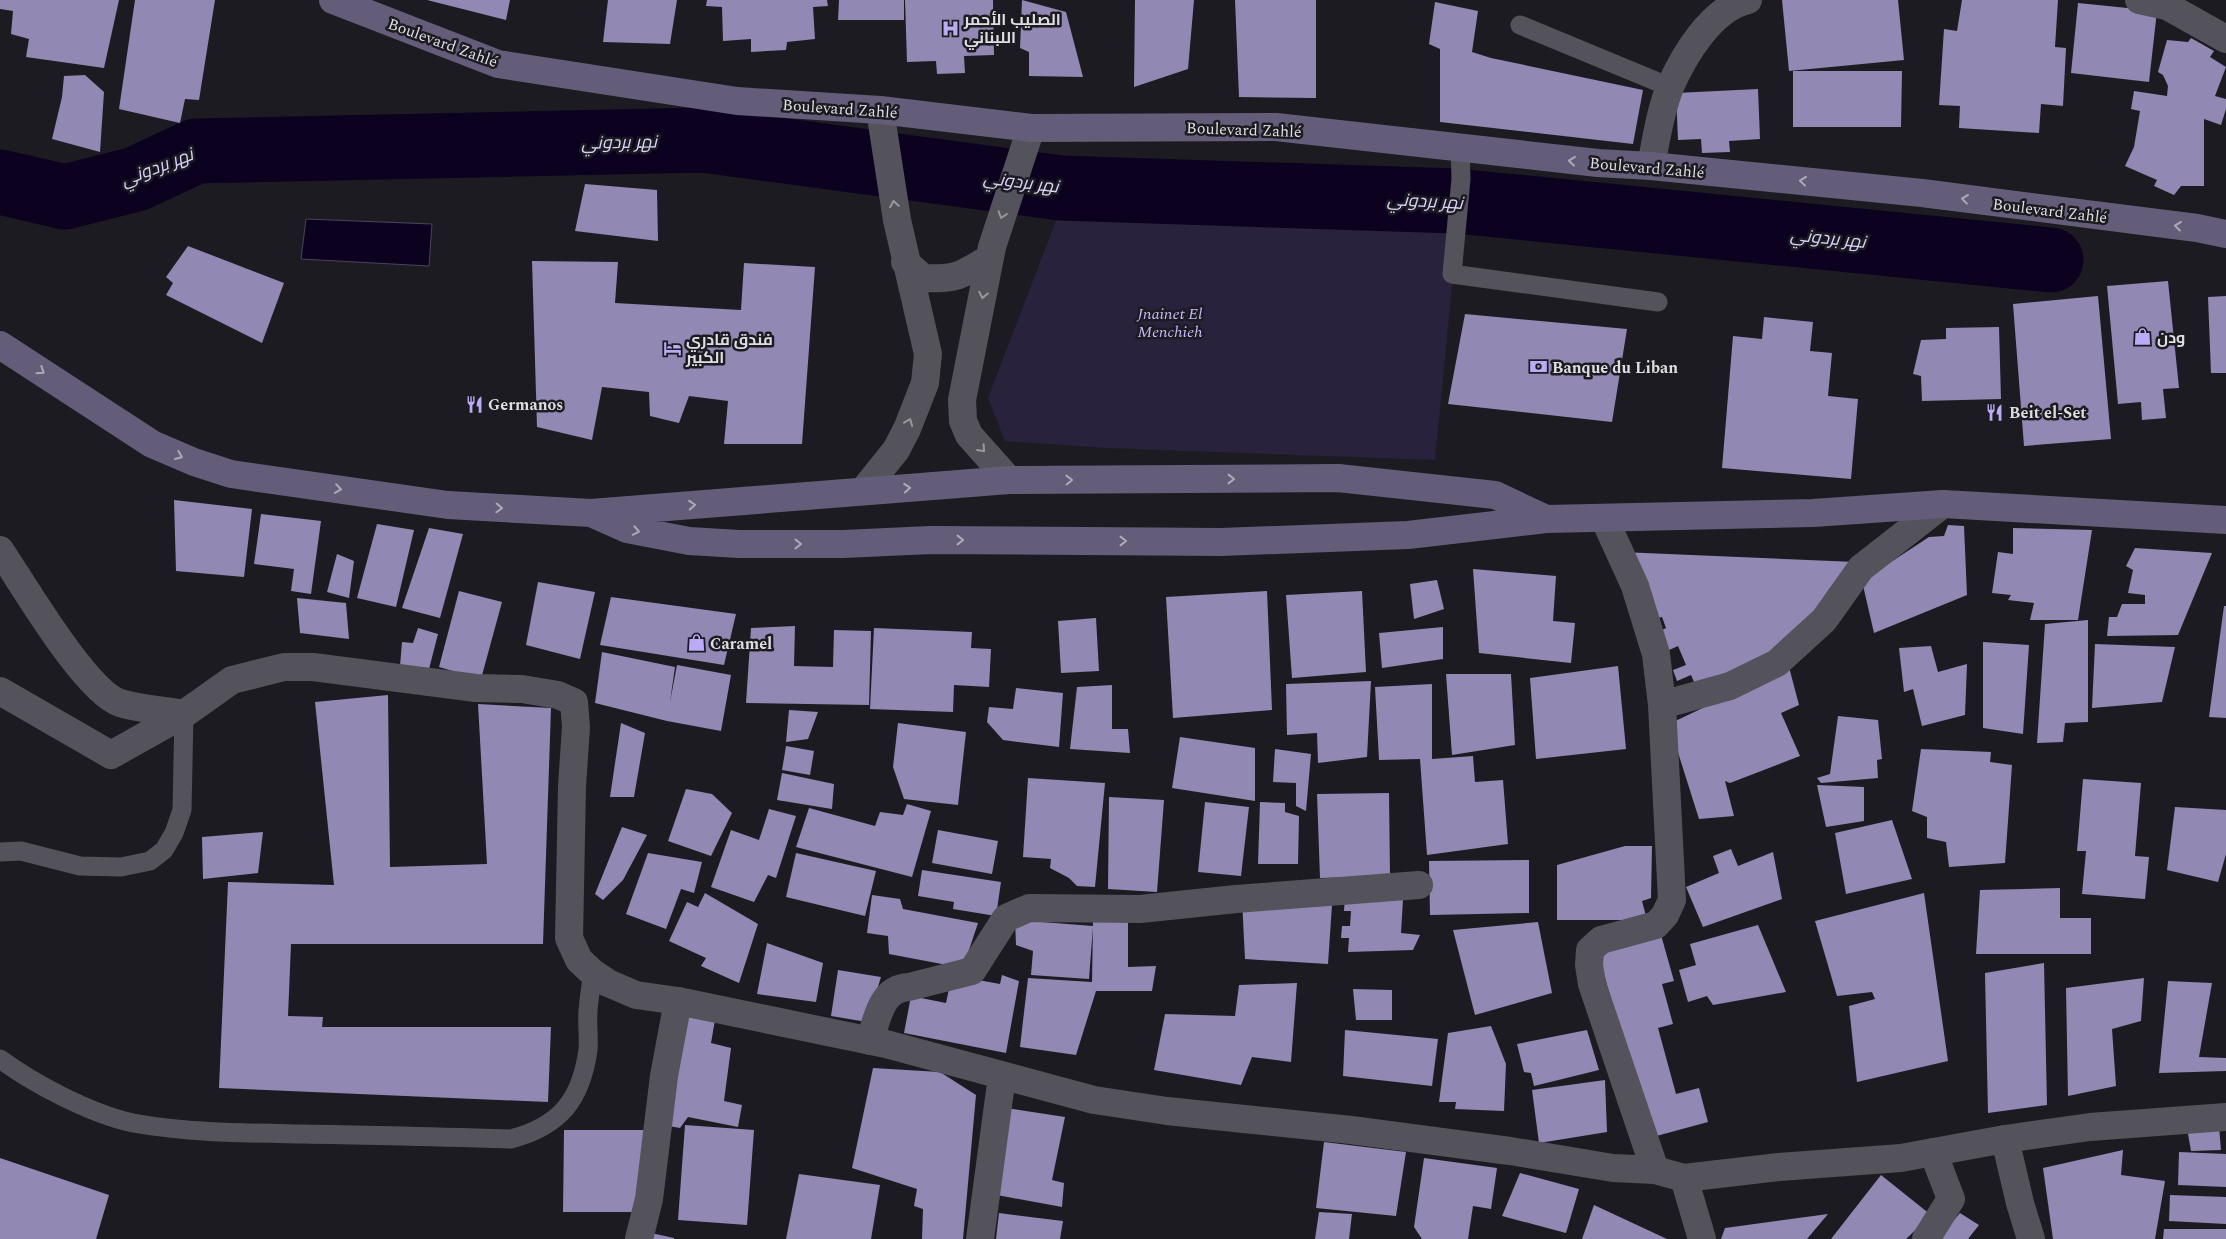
<svg xmlns="http://www.w3.org/2000/svg" width="2226" height="1239" viewBox="0 0 2226 1239" font-family="Spectral,Cairo,serif">
  <style>
    .green { fill: #29223c }
    .water { fill: #0c0220; stroke: #4b445a }
    .lines { fill: none; stroke-linecap: round; stroke-linejoin: round }
    .river { stroke: #0c0220; stroke-width: 65 }
    .building { fill: #9188b3 }
    .service { stroke: #54535b; stroke-width: 19 }
    .minor { stroke: #54535b; stroke-width: 28 }
    .tertiary { stroke: #54535b; stroke-width: 28 }
    .secondary { stroke: #635d79; stroke-width: 28 }
    .oneway { stroke: #adaab8 }
    .oneway2 { stroke: #99989e }
    .labels { text-anchor: middle; stroke-width: 5; stroke-linejoin: round; paint-order: stroke }
    .poi-label { font-size: 16px; font-weight: bold; fill: #dedee2; stroke: #1d1b22; text-anchor: start }
    .street-label { font-size: 16px; fill: #dedee2; stroke: #1d1b22 }
    .park-label { font-size: 16px; font-style: italic; fill: #c8b9fd; stroke: #1d1b22 }
    .water-label { font-size: 18px; font-style: italic; fill: #dad2fb; stroke: #1d1b22 }
  </style>
  <rect width="100%" height="100%" fill="#1d1b22"/>
  <path class="green" d="M1070,184L1458,224L1435,460L1107,448L1005,441L988,398Z"/>
  <path class="water" d="M306,219L432,224L429,266L301,259Z"/>
  <g class="lines">
    <path class="river" d="M0,182L65,197L136,179L196,151L703,140L1061,188L1456,201L2051,260"/>
  </g>
  <path class="building" d="M0,0H119L104,68L26,57L29,39L11,34L13,11L0,9Z
    M135,0H215L199,100L185,99L180,123L119,109Z
    M427,0H510L506,20Z
    M608,0H677L670,44L603,42Z
    M707,0H827L828,6L813,7L815,39L787,42L786,50L751,52V39L723,41L722,7L706,6Z
    M839,0H904V20H838Z
    M905,0H993L994,55L964,56L965,73L937,74L936,61L907,62Z
    M1022,0L1066,12L1083,77L1029,76V52L1020,48Z
    M1135,0H1194L1188,69L1134,87Z
    M1235,0H1316V98L1239,97Z
    M1782,0H1898L1904,60L1789,71Z
    M1962,0H2058L2055,47L2066,48L2063,106L2041,104L2039,133L1959,128L1960,106L1939,105L1944,29L1957,31Z
    M1435,2L1478,11L1472,52L1491,58L1643,90L1633,144L1440,122V49L1429,44Z
    M2078,3L2157,11L2149,82L2071,73Z
    M2191,38L2214,51L2210,57L2226,67L2215,96L2226,99V109L2221,125L2204,119V186H2181L2174,195L2154,186L2157,180L2125,166L2134,147L2140,111L2131,109L2134,91L2167,96L2168,86L2163,75L2158,72L2167,40L2188,42Z
    M1793,71H1902L1901,127H1793Z
    M85,75L104,92L100,152L52,139L62,97L64,76Z
    M1758,89L1760,139L1729,141L1730,152L1702,153L1701,139L1678,140L1676,93Z
    M585,184L657,190L658,241L575,231Z
    M188,246L284,283L262,343L166,295L173,283L166,277Z
    M532,261L618,262L615,303L741,310L744,263L815,267L802,444H724L728,401L689,396L679,423L650,416L649,392L602,387L592,440L537,427Z
    M2168,281L2179,388L2163,389L2166,418L2142,420L2141,402L2118,404L2107,286Z
    M2098,296L2111,439L2024,446L2013,304Z
    M2226,296V373H2211L2208,297Z
    M1465,314L1627,329L1612,422L1448,404Z
    M1764,317L1813,322L1810,351L1832,353L1828,396L1858,399L1851,479L1722,468L1733,336L1762,339Z
    M1999,327L2001,399L1922,401L1921,376L1913,374L1921,340L1946,339V328Z
    M174,500L252,509L244,577L176,571Z
    M261,514L321,521L311,594L291,591L294,569L254,564Z
    M377,524L414,530L396,607L357,598Z
    M1948,525L1964,526L1967,595L1874,633L1862,581L1929,537L1944,536Z
    M429,528L463,534L440,618L402,608Z
    M2013,528L2092,530L2078,620H2030L2034,603L2008,600L2011,595L1992,593L1998,552L2013,554Z
    M2135,548L2212,553L2178,635L2107,636L2109,617H2117L2122,604H2145V595L2128,593L2133,570L2126,566Z
    M1621,552L1856,562L1778,657L1698,691L1691,675L1677,681L1673,670L1686,665L1678,646L1667,651L1658,632L1666,628L1662,617L1653,619Z
    M337,554L354,561L349,598L327,592Z
    M1473,569L1556,576L1553,621L1575,623L1571,663L1479,653Z
    M1437,580L1444,609L1414,619L1410,584Z
    M538,582L595,592L580,659L526,645Z
    M459,591L502,602L481,679L439,667Z
    M1267,591L1272,710L1173,718L1166,597Z
    M1362,591L1366,672L1292,678L1286,595Z
    M611,597L736,614L724,665L600,645Z
    M297,598L346,603L349,639L300,633Z
    M2224,606H2226V718L2209,717Z
    M1096,618L1099,671L1061,673L1058,621Z
    M2088,620V722L2065,723L2063,742L2037,743L2045,624Z
    M795,626L794,666L833,667L834,630L871,631L869,705L746,703L751,628Z
    M1443,627V659L1382,668L1379,633Z
    M418,628L438,634L428,673L400,666L402,642L413,643Z
    M874,628L972,632L971,648L991,649L989,687L954,685L953,712L870,709Z
    M1983,642L2029,645L2023,734L1983,728Z
    M2095,644L2175,647L2162,702L2092,708Z
    M1931,646L1938,672L1967,664L1965,715L1922,726L1913,689L1904,692L1899,648Z
    M602,652L675,667L670,702L677,665L731,675L721,731L667,721L595,703Z
    M1618,666L1626,749L1536,759L1530,678Z
    M1789,667L1799,705L1781,713L1800,756L1730,783L1725,781L1734,816L1699,819L1669,724Z
    M1446,674H1511L1515,745L1452,755Z
    M1371,681L1367,757L1318,763L1317,733L1287,735L1286,684Z
    M1432,684V759L1473,756L1475,782L1503,780L1508,844L1427,855L1420,759L1379,760L1375,687Z
    M1112,685V729H1128L1130,753L1070,749L1077,687Z
    M1016,688L1063,693L1059,747L1003,740L987,722L989,707L1013,709Z
    M388,695L390,867L487,864L478,704L551,708L543,944H291L288,1016L323,1017L322,1027H551L548,1102L219,1088L228,882L334,885L315,702Z
    M789,710L818,712L808,739L786,742Z
    M1838,716L1878,720L1882,759L1877,760L1878,778L1821,783L1817,778L1830,774Z
    M621,723L645,733L634,797H610Z
    M898,723L966,732L958,805L904,799L893,767Z
    M1180,737L1255,748V801L1172,788Z
    M786,746L814,751L810,775L782,770Z
    M1275,749L1311,754L1306,811L1296,806V783L1273,782Z
    M1921,749L1991,752L1990,762L2012,765L2005,863L1949,867L1946,842L1927,838V817L1912,811Z
    M782,773L834,784L832,809L777,800Z
    M1028,778L1105,783L1095,887L1077,886L1069,878L1050,868L1051,859L1023,857Z
    M2083,779L2141,783L2135,856L2149,857L2145,899L2082,894L2086,851H2077Z
    M1817,785L1864,787V821L1826,827Z
    M686,789L712,794L732,813L711,856L668,841Z
    M1389,793L1390,876L1320,878L1317,794Z
    M1109,797L1164,800L1157,892L1108,889Z
    M1205,802L1249,807L1241,876L1198,872Z
    M1260,802L1285,803V812L1299,816L1298,864H1258Z
    M907,804L931,811L912,877L796,847L809,808L875,826L880,812L903,815Z
    M2175,807L2226,810V854L2218,882L2167,870Z
    M769,809L796,816L776,878L768,875L754,902L711,887L731,830L759,840Z
    M1892,820L1912,879L1846,894L1835,833Z
    M622,827L647,835L623,880L603,900L595,894Z
    M938,830L998,841L992,874L932,863Z
    M263,832L258,873L203,879L202,837Z
    M1625,846H1652L1651,898L1642,901L1647,920H1557V865Z
    M1731,849L1738,866L1773,852L1782,899L1703,927L1686,887L1719,873L1713,856Z
    M648,853L702,862L694,893L681,889L666,929L626,914Z
    M796,853L876,871L865,916L786,897Z
    M1529,860V913L1430,915L1429,861Z
    M922,870L1001,882L996,916L953,909L954,902L918,896Z
    M2060,888V918H2091V954H1976L1980,890Z
    M705,893L758,924L739,983L701,966L706,958L669,941L687,902L698,907Z
    M1924,893L1948,1061L1857,1082L1849,1006L1875,999L1872,992L1837,996L1815,921Z
    M1345,894L1403,899L1401,933L1420,935L1413,950L1348,952L1349,938H1341L1342,926H1350L1351,911H1344Z
    M872,895L900,899L903,909L978,923L963,968L889,954L888,936L867,933Z
    M1242,900L1332,905L1328,964L1245,959Z
    M1015,920L1093,926L1089,979L1031,975L1033,951L1016,945Z
    M1093,921L1128,922V967L1156,966L1152,991H1096L1076,1055L1020,1047L1028,978L1092,982Z
    M1538,922L1552,993L1475,1015L1453,930Z
    M1758,925L1786,992L1713,1005L1707,996L1688,1002L1679,970L1696,965L1690,944Z
    M1661,935L1674,981L1662,984L1673,1024L1658,1028L1676,1094L1699,1088L1708,1122L1649,1138L1598,952Z
    M767,943L823,963L816,1002L757,994Z
    M2044,963L2047,1105L1988,1113L1985,973Z
    M838,970L881,977L867,1022L831,1016Z
    M1002,975L1019,981L1006,1053L904,1033L911,996L946,1003L950,984L965,987L967,978L1000,984Z
    M2144,978L2141,1021L2112,1029L2116,1086L2068,1096L2066,988Z
    M2168,981L2212,983L2199,1057L2226,1058V1071L2159,1073Z
    M1297,983L1291,1062L1252,1057L1241,1085L1154,1070L1165,1014L1235,1016L1239,985Z
    M1353,989L1392,990V1020H1356Z
    M685,1014L715,1020L711,1043L731,1048L724,1101L742,1105L738,1127L688,1117L680,1128L663,1125Z
    M1491,1026L1506,1064L1504,1111L1455,1109L1456,1102H1439L1448,1033Z
    M1345,1030L1438,1039L1432,1086L1343,1076Z
    M1587,1030L1599,1070L1534,1086L1531,1073L1524,1072L1517,1044Z
    M873,1068L940,1072L976,1095L963,1239H922L923,1209L914,1206L917,1189L852,1168Z
    M1605,1080L1607,1132L1539,1143L1532,1090Z
    M1006,1108L1065,1117L1052,1180L1064,1183L1062,1207L997,1195Z
    M685,1125L754,1130L747,1225L678,1220Z
    M2219,1126L2221,1150L2191,1151L2187,1128Z
    M564,1130H653L639,1212H563Z
    M1324,1142L1406,1152L1396,1216L1316,1208Z
    M2123,1150L2121,1175L2165,1181L2155,1239H2053L2043,1168Z
    M2179,1152L2226,1154V1187L2178,1185Z
    M0,1158L109,1195L96,1239H0Z
    M1424,1158L1497,1168L1491,1209L1473,1206L1468,1239H1422L1414,1227Z
    M1520,1173L1579,1189L1566,1233L1502,1216Z
    M799,1174L880,1185L871,1239H786Z
    M1881,1175L1931,1215L1906,1239H1831Z
    M2170,1195L2226,1197V1224L2169,1221Z
    M1594,1205L1667,1239H1582Z
    M1319,1212L1352,1214L1349,1239H1315Z
    M999,1213L1063,1221L1060,1239H996Z
    M1960,1213L1979,1225L1968,1239H1938Z
    M1828,1214L1807,1239H1721L1725,1228Z
    M2164,1229H2226V1239H2163Z
    M651,1233L674,1238V1239H650Z"/>
  <g class="lines">
    <path class="service" d="M1520,25L1670,87
      M1460,148L1461,179L1452,274L1658,302
      M0,852L21,851L80,866L121,867L150,861L164,850L174,833L182,810L184,714
      M0,1059C34,1084 91,1114 133,1123C189,1133 246,1133 303,1134C372,1135 442,1137 511,1139C560,1126 581,1100 588,1050C589,1037 587,1024 588,1011C589,998 591,985 593,973"/>
    <path class="minor" d="M2139,0L2167,6L2226,39
      M1651,166C1656,140 1660,112 1670,87C1684,55 1712,8 1748,0
      M1604,518L1635,586L1656,654L1662,705L1672,900L1665,915L1656,925L1601,940L1590,950L1589,965L1592,984L1655,1170
      M0,691L111,755L184,714
      M1662,705L1730,686L1777,663L1824,620L1861,568L1943,504
      M870,1041C877,1019 881,988 909,987L972,971L1006,918L1029,908L1140,909L1236,899L1419,885
      M2005,1139L2020,1203L2031,1239
      M1684,1178L1702,1239
      M639,1239L649,1199L664,1076L678,1001
      M980,1239L1002,1076
      M1926,1239L1951,1199L1933,1152"/>
    <path class="tertiary" d="M905,262L923,278C956,280 962,275 990,258
      M1009,480L969,435L963,421L962,400L992,247L1031,128
      M863,491L896,450L907,429L925,383L928,354L897,220L880,110
      M0,550C23,584 85,691 120,703C140,709 163,710 184,714L232,680L284,667H313L476,688L522,689L558,695L574,702L576,727L572,786L569,938L579,960L593,973L608,983L636,995L678,1001L886,1044L1094,1100L1167,1111L1351,1130L1510,1151L1613,1168L1655,1170L1684,1178L1779,1167L1901,1158L2005,1139L2090,1127L2226,1117"/>
    <path class="secondary" d="M333,0L498,64L737,101L880,110L1031,128L1276,127L1598,163L1651,166L1922,193L2197,228L2226,234
      M0,345L152,444L194,462L231,474L448,505L591,513L1009,480L1338,478L1495,495L1546,519
      M591,513L627,529L689,541L739,544H843L931,540L1221,542L1408,535L1546,519L1813,513L1943,504L2226,520"/>
  </g>
  <defs><path id="oneway-chevron" d="M-2-3.5L2.5 0L-2 3.5" fill="none" stroke-width="1.6" stroke-linecap="round" stroke-linejoin="round" transform="scale(1.25)"/></defs>
  <g class="oneway">
    <use href="#oneway-chevron" transform="translate(1572 161) rotate(-174)"/>
    <use href="#oneway-chevron" transform="translate(1803 181) rotate(-174)"/>
    <use href="#oneway-chevron" transform="translate(1965 199) rotate(-173)"/>
    <use href="#oneway-chevron" transform="translate(2178 226) rotate(-173)"/>
    <use href="#oneway-chevron" transform="translate(41 371) rotate(33)"/>
    <use href="#oneway-chevron" transform="translate(179 456) rotate(23)"/>
    <use href="#oneway-chevron" transform="translate(1231 479)"/>
    <use href="#oneway-chevron" transform="translate(1069 480) rotate(-1)"/>
    <use href="#oneway-chevron" transform="translate(907 488) rotate(-4)"/>
    <use href="#oneway-chevron" transform="translate(338 489) rotate(8)"/>
    <use href="#oneway-chevron" transform="translate(692 505) rotate(-4)"/>
    <use href="#oneway-chevron" transform="translate(499 508) rotate(3)"/>
    <use href="#oneway-chevron" transform="translate(636 531) rotate(11)"/>
    <use href="#oneway-chevron" transform="translate(960 540)"/>
    <use href="#oneway-chevron" transform="translate(1123 541)"/>
    <use href="#oneway-chevron" transform="translate(798 544)"/>
  </g>
  <g class="oneway2">
    <use href="#oneway-chevron" transform="translate(894 204) rotate(-99)"/>
    <use href="#oneway-chevron" transform="translate(1002 215) rotate(108)"/>
    <use href="#oneway-chevron" transform="translate(983 295) rotate(101)"/>
    <use href="#oneway-chevron" transform="translate(909 422) rotate(-68)"/>
    <use href="#oneway-chevron" transform="translate(982 449) rotate(48)"/>
  </g>
  <defs>
    <symbol id="hospital-bare" viewBox="-9 -9 18 18"><path d="M-5-5h3v3.5h4V-5h3V5h-3V1.5h-4V5h-3Z" fill="#bbaaf6" stroke="#1d1b22" stroke-width="2.5" paint-order="stroke"/></symbol>
    <symbol id="shop-bare" viewBox="-9 -9 18 18"><path d="M-5-2.5h2.3a2.7 3.5 0 0 1 5.4 0H5L5.5 6h-11ZM-1.5-2.5h3a1.5 2.3 0 0 0-3 0Z" fill="#bbaaf6" stroke="#1d1b22" stroke-width="2.5" paint-order="stroke"/></symbol>
    <symbol id="hotel-bare" viewBox="-9 -9 18 18"><path d="M-6-4.5h1.5V1H6V5H4.5V3h-9V5H-6ZM-4 0a1.8 1.8 0 1 1 3.6 0ZM.5 0V-2.5h3Q6-2.5 6 0Z" fill="#bbaaf6" stroke="#1d1b22" stroke-width="2.5" paint-order="stroke"/></symbol>
    <symbol id="bank-bare" viewBox="-9 -9 18 18"><path d="M-6-4H6V4H-6ZM0-2.3a2.3 2.3 0 1 0 0 4.6a2.3 2.3 0 1 0 0-4.6Z" fill="#bbaaf6" stroke="#1d1b22" stroke-width="2.5" paint-order="stroke"/></symbol>
    <symbol id="restaurant-bare" viewBox="-9 -9 18 18"><path d="M-5-6h1v4h1v-4h1v4h1v-4h1v5L-1.5 .5V6h-2V.5L-5-1ZM5-6V6H3V1.5H1.5Q1.5-4 5-6Z" fill="#bbaaf6" stroke="#1d1b22" stroke-width="2.5" paint-order="stroke"/></symbol>
  </defs>
  <g fill-rule="evenodd">
    <use href="#hospital-bare" x="938" y="16" width="25" height="25"/>
    <use href="#shop-bare" x="2130" y="324" width="25" height="25"/>
    <use href="#hotel-bare" x="660" y="336" width="25" height="25"/>
    <use href="#bank-bare" x="1526" y="354" width="25" height="25"/>
    <use href="#restaurant-bare" x="462" y="392" width="25" height="25"/>
    <use href="#restaurant-bare" x="1982" y="400" width="25" height="25"/>
    <use href="#shop-bare" x="684" y="630" width="25" height="25"/>
  </g>
  <g class="labels">
    <g class="poi-label">
      <text x="964" y="25">الصليب الأحمر<tspan x="964" dy="18">اللبناني</tspan></text>
      <text x="2157" y="343">ودن</text>
      <text x="686" y="345">فندق قادري<tspan x="686" dy="18">الكبير</tspan></text>
      <text x="1552" y="373">Banque du Liban</text>
      <text x="488" y="410">Germanos</text>
      <text x="2009" y="418">Beit el-Set</text>
      <text x="710" y="649">Caramel</text>
    </g>
    <g class="street-label">
      <text transform="translate(443 42) rotate(20)" y="6">Boulevard Zahlé</text>
      <text transform="translate(840 108) rotate(4)" y="6">Boulevard Zahlé</text>
      <text transform="translate(1244 129) rotate(2)" y="6">Boulevard Zahlé</text>
      <text transform="translate(1647 167) rotate(5)" y="6">Boulevard Zahlé</text>
      <text transform="translate(2050 210) rotate(7)" y="6">Boulevard Zahlé</text>
    </g>
    <g class="park-label">
      <text x="1170" y="319">Jnainet El<tspan x="1170" dy="18">Menchieh</tspan></text>
    </g>
    <g class="water-label">
      <text transform="translate(619 142) rotate(-1)" y="6">نهر بردوني</text>
      <text transform="translate(157 167) rotate(-21)" y="6">نهر بردوني</text>
      <text transform="translate(1021 182) rotate(7)" y="6">نهر بردوني</text>
      <text transform="translate(1425 201) rotate(3)" y="6">نهر بردوني</text>
      <text transform="translate(1828 238) rotate(6)" y="6">نهر بردوني</text>
    </g>
  </g>
</svg>
